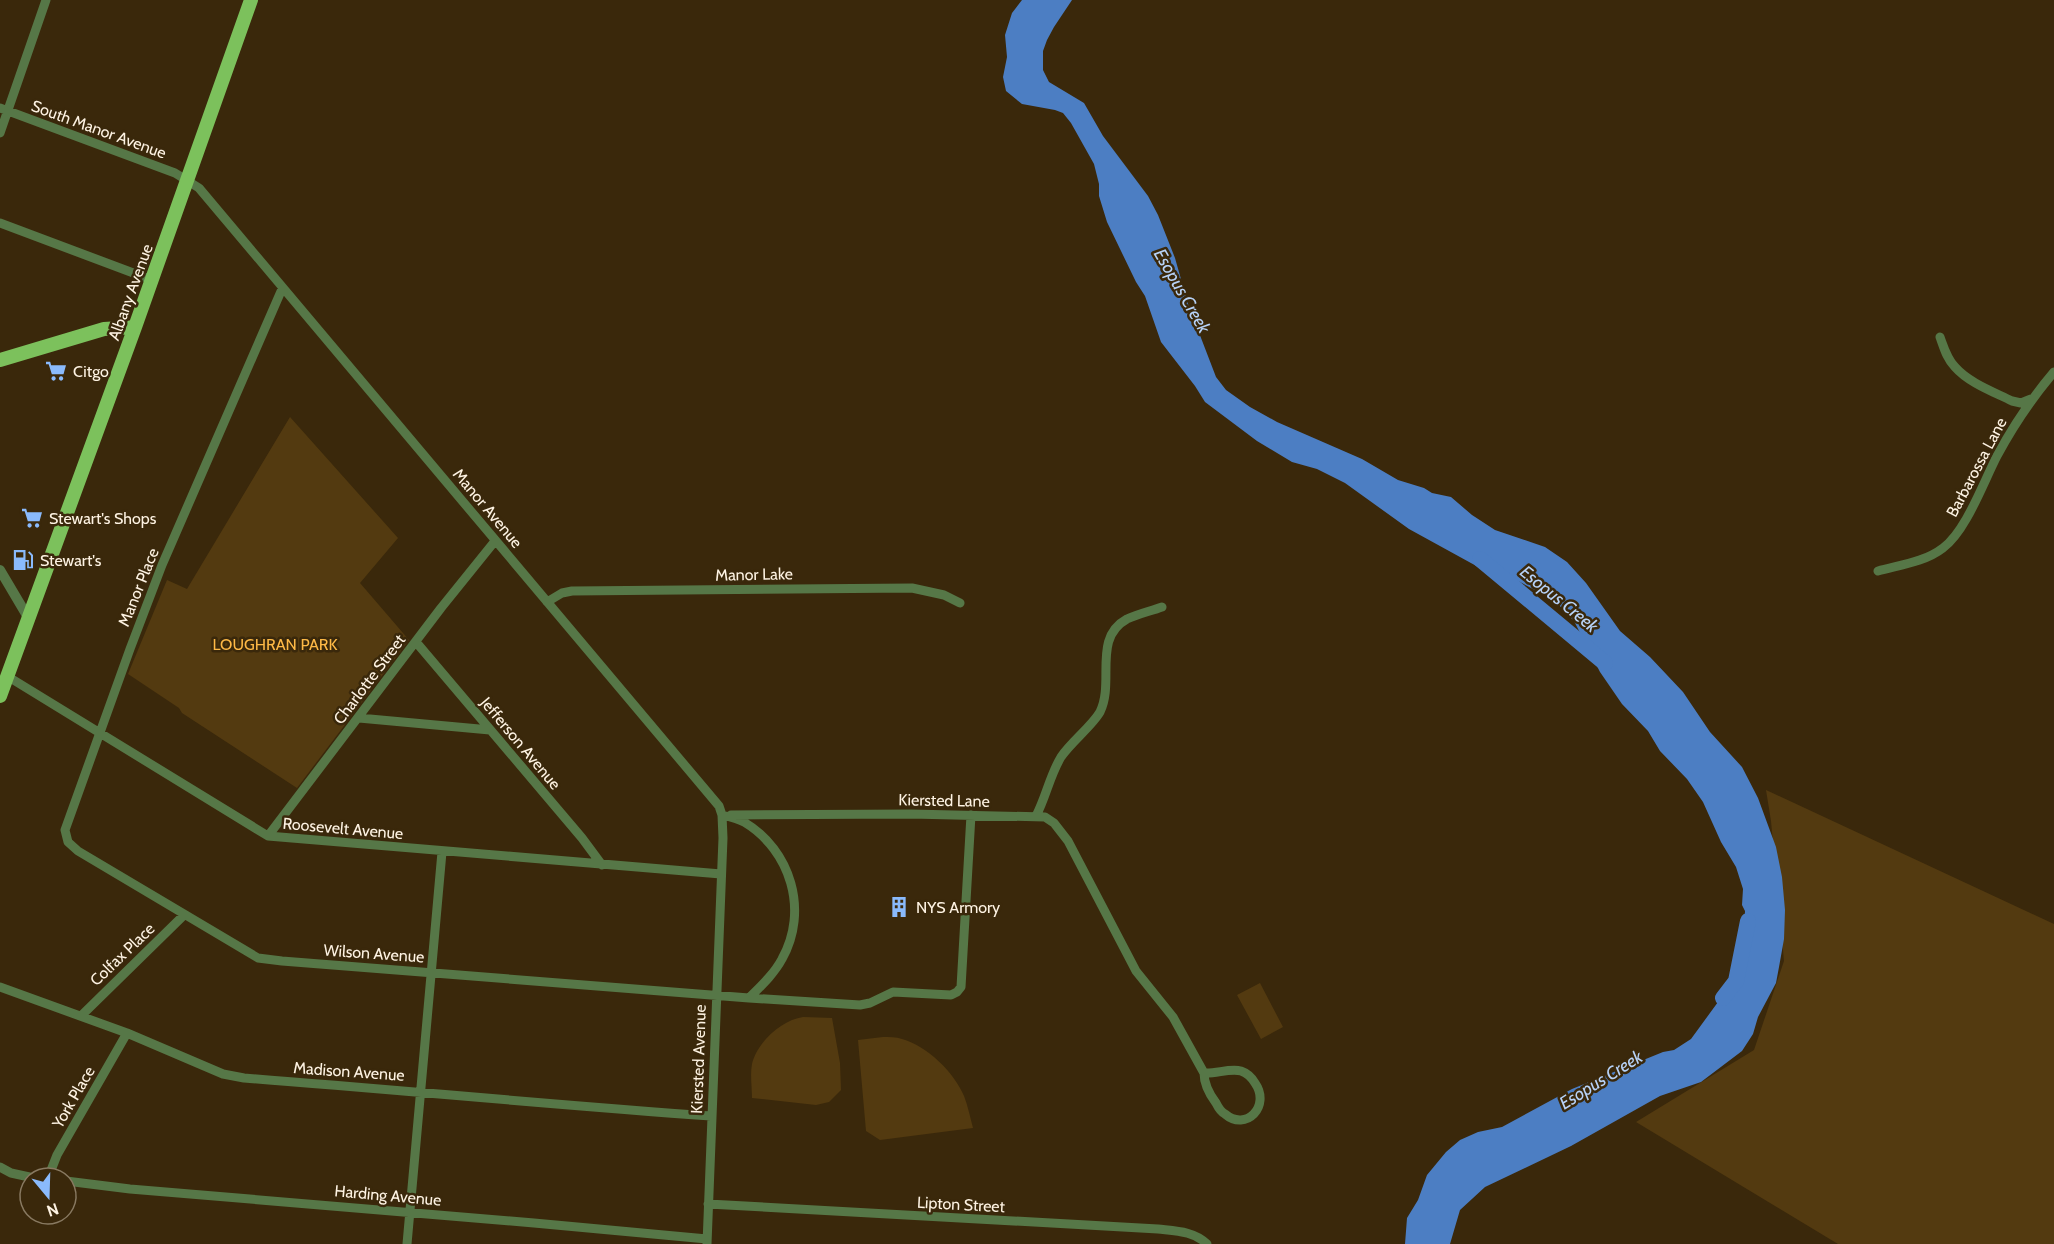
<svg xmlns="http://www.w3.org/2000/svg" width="2054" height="1244" viewBox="0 0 2054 1244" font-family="Cabin,sans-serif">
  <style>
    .green { fill: #533a10 }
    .water { fill: #4c7ec3 }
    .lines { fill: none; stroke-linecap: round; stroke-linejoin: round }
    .river { stroke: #4c7ec3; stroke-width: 16 }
    .minor { stroke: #567747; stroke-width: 9 }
    .tertiary { stroke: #567747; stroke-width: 10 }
    .primary { stroke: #7cc15c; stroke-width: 14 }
    .labels { text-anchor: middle; stroke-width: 5; stroke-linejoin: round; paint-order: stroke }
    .street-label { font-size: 16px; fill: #fef3e3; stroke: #3a280b }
    .poi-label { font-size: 16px; fill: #fef3e3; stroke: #3a280b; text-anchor: start }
    .park-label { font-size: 16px; fill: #feb946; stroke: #3a280b }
    .water-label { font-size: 18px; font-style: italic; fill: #b7d2f7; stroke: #3a280b }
  </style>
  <rect width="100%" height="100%" fill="#3a280b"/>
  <path class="green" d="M290,417L398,538L360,583L409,640L297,788L182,713L179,708L128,674L167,580L187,589Z
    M1766,790L2054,924V1244H1838L1636,1122L1754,1050L1784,961L1771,821Z
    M1260,983L1283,1027L1261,1039L1237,995Z
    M803,1017L832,1018L840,1063L841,1090L829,1102L816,1105L752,1098C752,1087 750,1075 752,1064C757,1042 782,1020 803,1017Z
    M883,1037C889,1037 896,1037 902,1039C927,1046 954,1072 964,1096C968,1106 970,1117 973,1128L880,1140L866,1131L858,1040Z"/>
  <path class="water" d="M1022,0H1072L1054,27L1047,40L1043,51V70L1049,82L1084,103L1103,136L1148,196L1158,215L1175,258L1188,304L1216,377L1226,390L1250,407L1277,422L1362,459L1398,480L1424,488L1432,493L1451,497L1472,515L1495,530L1545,547L1567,562L1586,583L1620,631L1650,657L1683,692L1710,732L1742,767L1758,798L1776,847L1782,877L1785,910L1784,939L1779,967L1776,983L1758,1017L1753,1034L1742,1051L1701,1082L1660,1096L1571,1146L1485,1187L1460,1210L1450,1244H1405L1407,1218L1418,1200L1427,1175L1446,1152L1460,1140L1478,1132L1502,1127L1572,1089L1663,1052L1674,1050L1691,1039L1718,1002L1737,980L1743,957L1745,911L1742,905L1743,889L1736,867L1721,842L1703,802L1687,779L1660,751L1648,731L1622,704L1600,672L1574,621L1558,604L1546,596L1520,582L1502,574L1480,568L1409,529L1345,483L1317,469L1292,462L1257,441L1205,402L1195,386L1161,342L1145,296L1136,282L1107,222L1099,196V184L1094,164L1071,123L1063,113L1055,110L1022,104L1006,91L1003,77L1007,57L1005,35L1012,13Z"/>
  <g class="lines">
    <path class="river" d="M1480,559L1605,663
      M1723,998L1736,981L1748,921"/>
    <path class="minor" d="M0,108L175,173L199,188L719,806L722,815L723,838L707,1244
      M0,133L46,0
      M0,223L152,280
      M282,289L162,565L130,649L65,830L68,842L78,851L258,958L282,961L749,998C761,986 774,974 782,959C809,911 791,850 744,822C738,819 730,817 722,815
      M1940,337C1944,348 1947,359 1955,367C1969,383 1994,392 2012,401L2021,403L2031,399
      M1878,571C1900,565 1925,562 1943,548C1966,531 1983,483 1997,456C2013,426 2032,398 2054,372
      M547,602L562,593L572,591L912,588L944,595L960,603
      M416,642L582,838L602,865
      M7,676L268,836L721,874
      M359,718L490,730
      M731,815L911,814L1045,817L1054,823L1068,841L1136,971L1173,1017L1204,1073C1216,1074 1230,1068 1241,1071C1247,1073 1252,1078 1255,1083C1271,1106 1246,1132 1225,1114C1221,1112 1218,1107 1216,1103C1210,1095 1204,1084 1204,1073
      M1036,816C1046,797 1050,775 1061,757C1071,742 1092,726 1100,712C1115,682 1092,638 1127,619C1138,614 1151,611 1162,607
      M268,836L441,608L495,541
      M0,987L127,1033L223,1074L244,1078C400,1090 555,1105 711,1116
      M749,998L860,1005L870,1003L893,992L951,995L957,992L961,987L971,815
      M82,1015L184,915
      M0,1167L11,1173L34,1178
      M48,1178L57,1155L127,1033
      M66,1181L130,1189L534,1223L707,1239
      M708,1204L1158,1229C1175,1231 1194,1231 1207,1244
      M407,1244L442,852"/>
    <path class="tertiary" d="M0,570L29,619"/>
    <path class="primary" d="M0,360L104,329L135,327
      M0,696L135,327L251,0"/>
  </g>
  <defs>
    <symbol id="supermarket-bare" viewBox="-9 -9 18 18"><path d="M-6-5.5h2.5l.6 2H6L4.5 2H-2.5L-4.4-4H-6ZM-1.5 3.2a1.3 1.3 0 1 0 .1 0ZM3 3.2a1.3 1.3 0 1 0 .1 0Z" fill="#8abafc" stroke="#3a280b" stroke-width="2.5" paint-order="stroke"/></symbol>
    <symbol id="fuel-bare" viewBox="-9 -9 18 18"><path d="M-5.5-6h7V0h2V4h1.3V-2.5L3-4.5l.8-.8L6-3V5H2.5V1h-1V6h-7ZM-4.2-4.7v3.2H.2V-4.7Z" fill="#8abafc" stroke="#3a280b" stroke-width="2.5" paint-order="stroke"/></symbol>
    <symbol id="building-bare" viewBox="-9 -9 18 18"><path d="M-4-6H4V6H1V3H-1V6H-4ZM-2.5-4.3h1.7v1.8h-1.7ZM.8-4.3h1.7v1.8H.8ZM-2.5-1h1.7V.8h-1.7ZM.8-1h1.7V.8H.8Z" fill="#8abafc" stroke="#3a280b" stroke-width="2.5" paint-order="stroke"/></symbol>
  </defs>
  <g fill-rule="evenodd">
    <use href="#supermarket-bare" x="41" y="356" width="30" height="30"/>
    <use href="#supermarket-bare" x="17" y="503" width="30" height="30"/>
    <use href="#fuel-bare" x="8" y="545" width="30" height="30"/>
    <use href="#building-bare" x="884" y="892" width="30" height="30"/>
  </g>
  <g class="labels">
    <g class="street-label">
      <text transform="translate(99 129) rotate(20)" y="6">South Manor Avenue</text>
      <text transform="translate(130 292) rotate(-70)" y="6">Albany Avenue</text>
      <text transform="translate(1976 467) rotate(-62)" y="6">Barbarossa Lane</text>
      <text transform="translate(488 508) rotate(50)" y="6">Manor Avenue</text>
      <text transform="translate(754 574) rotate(-1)" y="6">Manor Lake</text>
      <text transform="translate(138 587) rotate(-68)" y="6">Manor Place</text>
      <text transform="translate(369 679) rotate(-53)" y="6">Charlotte Street</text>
      <text transform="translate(521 743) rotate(50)" y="6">Jefferson Avenue</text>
      <text transform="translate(944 800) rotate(1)" y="6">Kiersted Lane</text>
      <text transform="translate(343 828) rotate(5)" y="6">Roosevelt Avenue</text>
      <text transform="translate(374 953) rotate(4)" y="6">Wilson Avenue</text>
      <text transform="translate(122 954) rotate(-44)" y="6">Colfax Place</text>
      <text transform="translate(698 1059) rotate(-88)" y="6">Kiersted Avenue</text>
      <text transform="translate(349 1071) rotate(4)" y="6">Madison Avenue</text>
      <text transform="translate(73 1097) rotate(-60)" y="6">York Place</text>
      <text transform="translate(388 1195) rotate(5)" y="6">Harding Avenue</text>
      <text transform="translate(961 1204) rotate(3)" y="6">Lipton Street</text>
    </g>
    <g class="poi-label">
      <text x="73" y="377">Citgo</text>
      <text x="49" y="524">Stewart's Shops</text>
      <text x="40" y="566">Stewart's</text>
      <text x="916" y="913">NYS Armory</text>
    </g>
    <g class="park-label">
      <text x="275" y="650">LOUGHRAN PARK</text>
    </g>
    <g class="water-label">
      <text transform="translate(1182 291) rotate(60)" y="6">Esopus Creek</text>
      <text transform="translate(1559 599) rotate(39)" y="6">Esopus Creek</text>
      <text transform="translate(1601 1080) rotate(-32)" y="6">Esopus Creek</text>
    </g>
  </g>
  <g transform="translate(48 1196) rotate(161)"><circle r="28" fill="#3a280b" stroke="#887961" stroke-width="1.5"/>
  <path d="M0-4.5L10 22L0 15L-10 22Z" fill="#8abafc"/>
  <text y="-9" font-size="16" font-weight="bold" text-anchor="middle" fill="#fef3e3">N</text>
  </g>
</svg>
